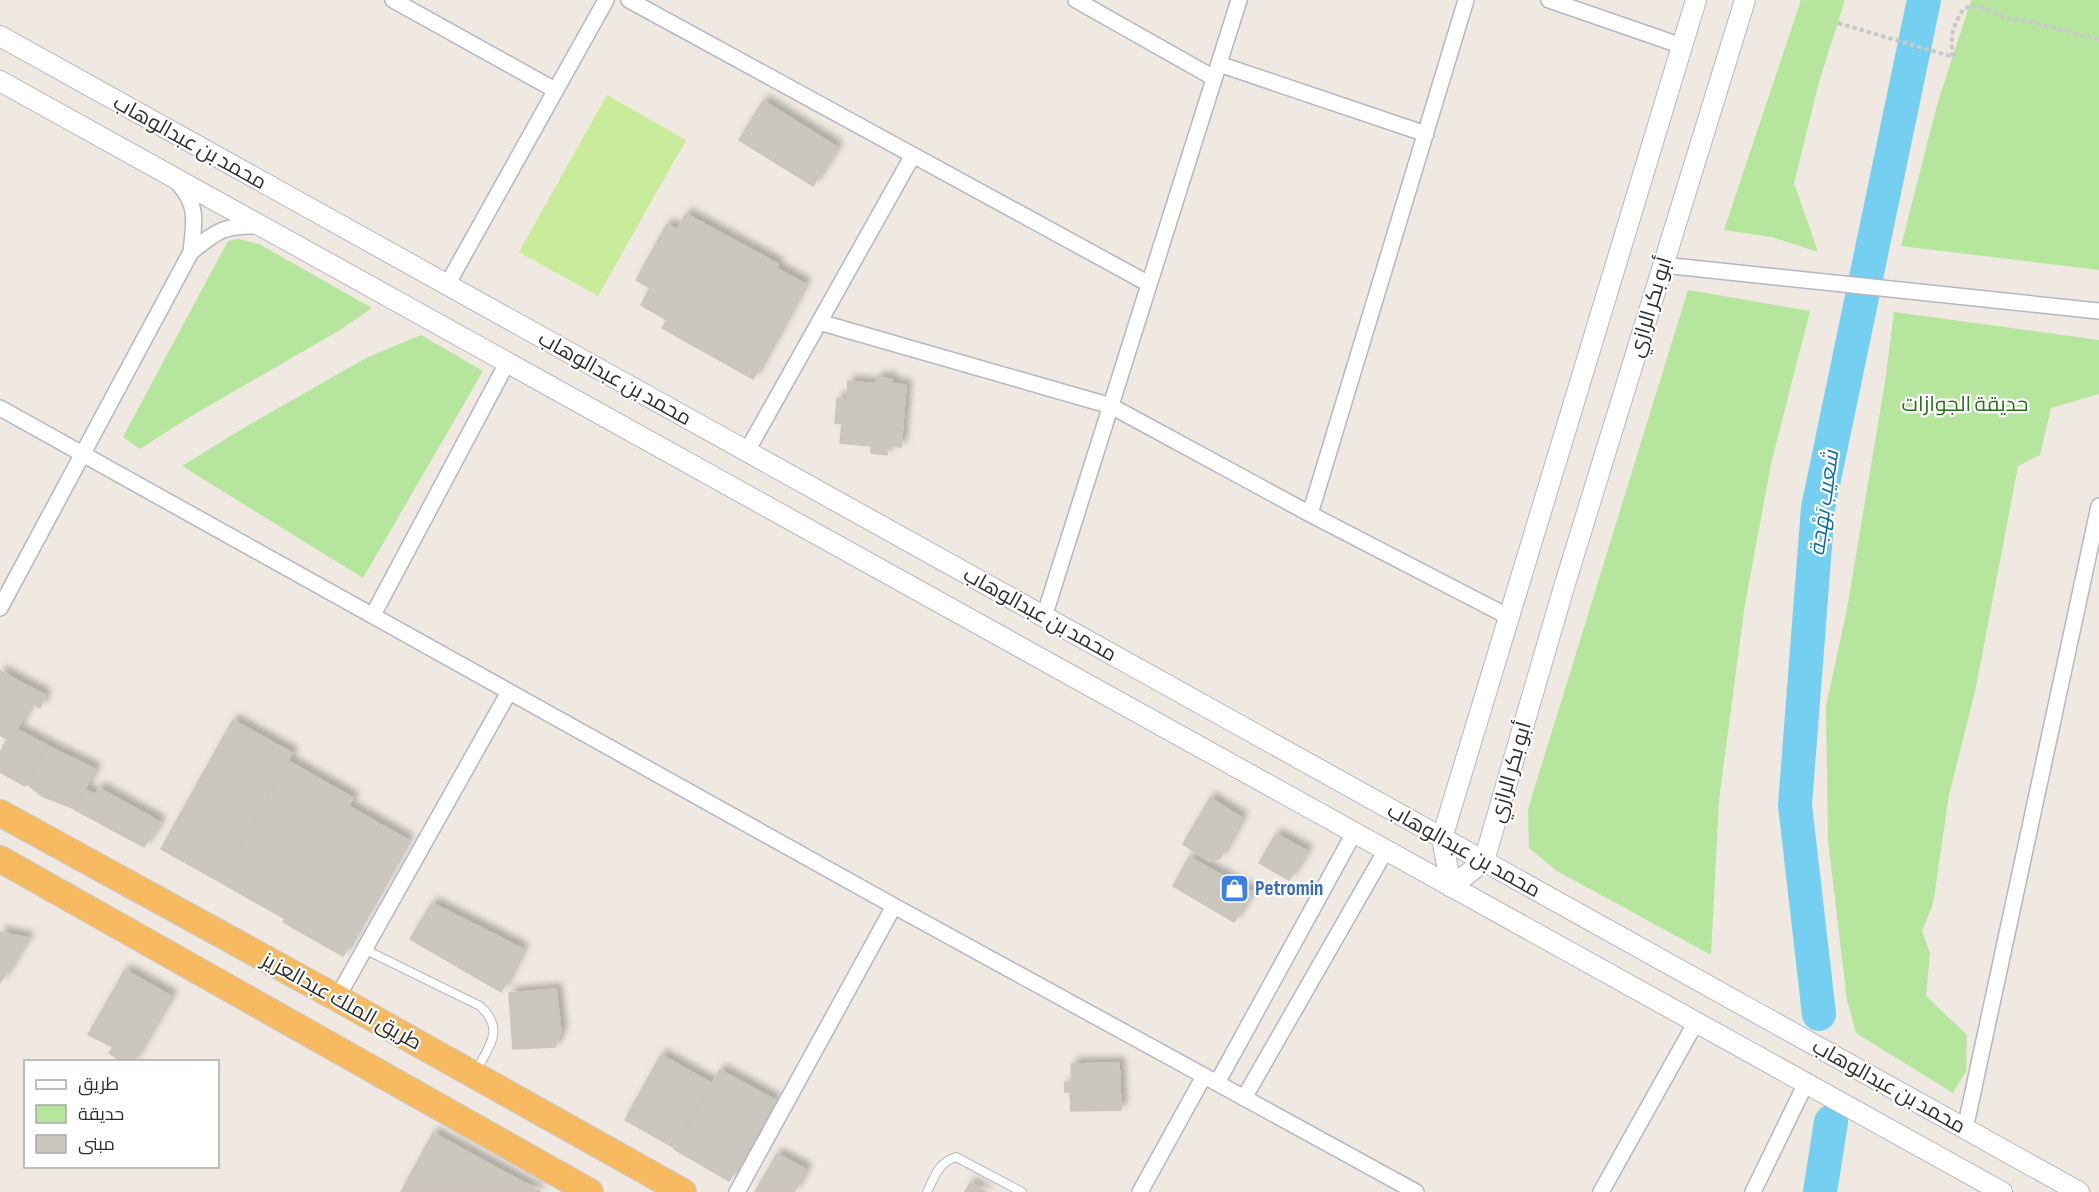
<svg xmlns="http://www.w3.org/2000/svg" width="2099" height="1192" viewBox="0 0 2099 1192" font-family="'Sofia Sans Condensed',Cairo,sans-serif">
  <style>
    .green { fill: #b6e59e }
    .pitch { fill: #c9ec9a }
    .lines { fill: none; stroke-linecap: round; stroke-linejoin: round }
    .river { stroke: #75cff0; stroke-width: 34 }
    .building { fill: #cbc7bf; stroke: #cbc5ba; stroke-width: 1.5; filter: url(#shadow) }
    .service-casing { stroke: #b4b7c1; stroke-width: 10 }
    .minor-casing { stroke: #b4b7c1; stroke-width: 18 }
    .tertiary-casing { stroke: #b4b7c1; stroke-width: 22 }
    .trunk-casing { stroke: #c9c9c9; stroke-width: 28 }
    .path { stroke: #c9c9c9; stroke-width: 4; stroke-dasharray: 4.5 3; stroke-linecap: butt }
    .service { stroke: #fff; stroke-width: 8 }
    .minor { stroke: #fff; stroke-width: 15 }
    .tertiary { stroke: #fff; stroke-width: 20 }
    .trunk { stroke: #f8ba60; stroke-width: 26 }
    .labels { text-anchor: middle; stroke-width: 4.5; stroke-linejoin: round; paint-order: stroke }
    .street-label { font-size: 21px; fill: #2e2e2e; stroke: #fff }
    .park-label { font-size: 21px; fill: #2c6e1b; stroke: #fff }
    .shop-label { font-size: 21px; font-weight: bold; fill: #366cbe; stroke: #fff; text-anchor: start }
    .water-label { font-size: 22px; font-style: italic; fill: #0d6fa3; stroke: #fff }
  </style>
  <defs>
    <filter id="shadow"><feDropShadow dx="5.5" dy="-5.5" stdDeviation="3" flood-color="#0004"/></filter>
  </defs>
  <rect width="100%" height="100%" fill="#efe9e1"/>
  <path class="green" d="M1801,0H1845L1819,82L1794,183L1818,252L1772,237L1724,230Z
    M1971,0H2099V270L1901,246L1937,105Z
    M238,239L259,244L372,308L340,330L193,415L140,449L123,437L228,241Z
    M1688,290L1810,311L1771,464L1744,610L1719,800L1711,955L1557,871L1529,848L1528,809Z
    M1894,312L2099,340V394L2051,408L2040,455L2018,466L1976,687L1949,795L1933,904L1922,931L1930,953L1926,996L1967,1035L1966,1071L1953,1093L1856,1033L1847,1000L1828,841L1826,706L1847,609L1885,382Z
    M421,335L483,371L363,578L182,466L247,426L366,358Z"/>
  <path class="pitch" d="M607,95L686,140L598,296L519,252Z"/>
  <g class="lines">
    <path class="river" d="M1819,1014L1795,805L1818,508L1924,0
      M1820,1192L1831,1122"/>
  </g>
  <path class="building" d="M763,101L837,147L813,186L739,140Z
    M686,214L778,264L776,268L805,284L753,379L662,328L667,320L641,305L650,288L636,280L667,224L677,230Z
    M877,378L892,379V384L906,385L901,447L887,446V455L871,453V446L840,443L842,424L835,423L837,398L847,399L848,381L876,384Z
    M0,671L45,695L40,708L32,703L10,741L0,735Z
    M233,720L292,753L220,882L161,849Z
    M18,730L47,745L25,786L0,772V753L6,741L11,744Z
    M48,746L95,769L75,809L42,796L27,784Z
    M288,761L353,798L285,919L220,882Z
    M99,788L160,822L144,847L101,824L111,807L94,798Z
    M85,790L94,794L93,798L110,807L100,823L75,810Z
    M1210,798L1242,818L1220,858L1209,861L1183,844Z
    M348,806L408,840L343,956L283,922Z
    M1276,834L1307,851L1289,880L1259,863Z
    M1189,857L1252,892L1234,922L1173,886Z
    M432,903L523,949L501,992L410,939Z
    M0,932L28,938L0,983Z
    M125,970L171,996L133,1062H123L109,1053L113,1047L88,1035Z
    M556,989L561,1031L555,1047L513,1049L509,993Z
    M661,1055L711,1083L673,1147L625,1120Z
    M1119,1063L1121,1110L1071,1111L1070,1092H1065V1082H1072L1071,1064Z
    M720,1070L775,1100L729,1181L674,1149Z
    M433,1133L541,1192H401Z
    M777,1154L806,1169L794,1192H755Z
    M970,1183L986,1192H965Z"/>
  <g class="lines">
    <defs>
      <path id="service" d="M364,949L480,1006C505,1029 490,1045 476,1071
        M927,1192C935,1176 938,1163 956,1157L1022,1192"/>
      <path id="minor" d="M393,0L555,90
        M629,0L1149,284
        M1076,0L1214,78
        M1549,0L1682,46
        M1219,64L1426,134
        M178,183C199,206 194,223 191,252C218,230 224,225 260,226
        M1663,265L2099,311
        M447,285L606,0
        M819,322L1111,406L1310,514L1509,617
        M0,408L894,906L1416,1192
        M747,451L913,155
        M1310,514L1466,0
        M0,608L191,252
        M373,615L507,363
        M1044,617L1239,0
        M337,998L509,692
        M1217,1083L1354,833
        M1244,1098L1386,850
        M1965,1129L2099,506
        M737,1192L894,906
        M1140,1192L1204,1076
        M1601,1192L1696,1022
        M1753,1192L1806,1083"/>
      <path id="tertiary" d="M1696,0L1442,838L1451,887L1484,861L1564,587L1745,0
        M0,36L2079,1192
        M0,81L2002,1192"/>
      <path id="trunk" d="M0,813L337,998L683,1192
        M0,859L590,1192"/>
    </defs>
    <use href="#service" class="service-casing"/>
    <use href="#minor" class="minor-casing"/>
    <use href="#tertiary" class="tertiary-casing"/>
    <use href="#trunk" class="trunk-casing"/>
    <path class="path" d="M1838,23L1953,57C1950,34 1952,28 1964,8L1979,6L2009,19L2027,21L2099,39"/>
    <use href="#service" class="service"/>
    <use href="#minor" class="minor"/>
    <use href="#tertiary" class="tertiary"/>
    <use href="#trunk" class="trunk"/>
  </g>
  <defs>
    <symbol id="shop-square" viewBox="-11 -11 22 22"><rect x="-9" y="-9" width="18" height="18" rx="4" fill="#3f7fe0" stroke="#fff"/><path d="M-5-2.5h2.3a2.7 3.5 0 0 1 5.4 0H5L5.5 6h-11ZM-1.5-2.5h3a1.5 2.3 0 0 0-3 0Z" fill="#fff"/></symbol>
  </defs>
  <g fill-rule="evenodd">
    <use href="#shop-square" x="1218" y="872" width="33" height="33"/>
  </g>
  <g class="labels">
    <g class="street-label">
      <text transform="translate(190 142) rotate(29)" y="7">محمد بن عبدالوهاب</text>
      <text transform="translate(1650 307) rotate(-73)" y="7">أبو بكر الرازي</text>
      <text transform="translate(615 378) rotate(29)" y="7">محمد بن عبدالوهاب</text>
      <text transform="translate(1040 614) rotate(29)" y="7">محمد بن عبدالوهاب</text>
      <text transform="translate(1510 772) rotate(-74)" y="7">أبو بكر الرازي</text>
      <text transform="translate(1464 850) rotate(29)" y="7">محمد بن عبدالوهاب</text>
      <text transform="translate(342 1001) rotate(29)" y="7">طريق الملك عبدالعزيز</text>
      <text transform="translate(1889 1086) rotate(29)" y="7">محمد بن عبدالوهاب</text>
    </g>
    <g class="park-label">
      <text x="1965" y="411">حديقة الجوازات</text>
    </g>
    <g class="shop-label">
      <text x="1255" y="895">Petromin</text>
    </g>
    <g class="water-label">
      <text transform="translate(1823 503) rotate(-82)" y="8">شعيب بَهْجة</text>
    </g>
  </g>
  <rect x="24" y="1060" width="195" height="108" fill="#ffffff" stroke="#ababab" stroke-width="1.5"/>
  <rect x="36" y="1080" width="30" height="9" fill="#ffffff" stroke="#ababab" stroke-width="1.5"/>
  <text x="78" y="1090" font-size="18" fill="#2e2e2e">طريق</text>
  <rect x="36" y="1105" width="30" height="18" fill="#b6e59e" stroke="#ababab" stroke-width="1.5"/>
  <text x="78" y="1120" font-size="18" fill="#2e2e2e">حديقة</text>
  <rect x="36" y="1135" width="30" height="18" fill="#cbc7bf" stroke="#ababab" stroke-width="1.5"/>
  <text x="78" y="1150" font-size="18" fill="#2e2e2e">مبنى</text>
</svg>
